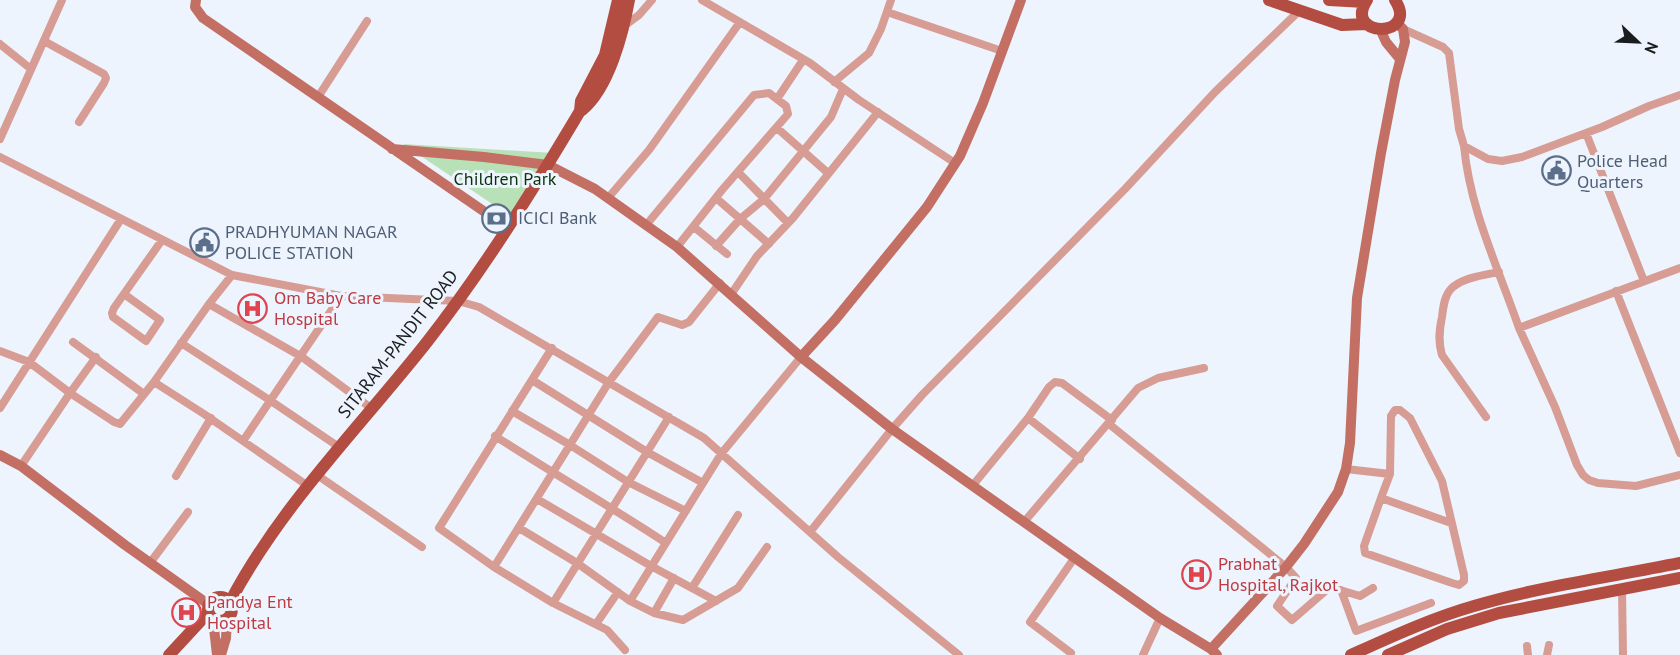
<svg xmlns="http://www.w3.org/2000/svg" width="1680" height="655" viewBox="0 0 1680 655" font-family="'PT Sans',sans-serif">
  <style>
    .green { fill: #b8e1b8 }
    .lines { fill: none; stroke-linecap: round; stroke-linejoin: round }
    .street { stroke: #d79c93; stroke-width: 8 }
    .secondary { stroke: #c46f64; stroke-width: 10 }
    .primary { stroke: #b44d41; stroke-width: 12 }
    .labels { text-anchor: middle; stroke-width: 6; stroke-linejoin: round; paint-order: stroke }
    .service-label { font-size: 18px; fill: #4e5e75; stroke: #edf4fd; text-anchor: start }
    .park-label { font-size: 18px; fill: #09330d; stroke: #edf4fd }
    .health-label { font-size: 18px; fill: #be3a42; stroke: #edf4fd; text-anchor: start }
    .street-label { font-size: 18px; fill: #1a1d1f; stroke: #edf4fd }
  </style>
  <rect width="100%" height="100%" fill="#edf4fd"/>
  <path class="green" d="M403,144L554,153L513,218Z"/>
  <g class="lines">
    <path class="street" d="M702,0L810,63L859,100L955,163
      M887,12L1002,51
      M624,26L639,15L652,0
      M1403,29L1443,47L1449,53L1459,129L1464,146L1488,159L1502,161L1522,157L1602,127L1649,106L1680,95
      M44,41L104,74L106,78L104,83L79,122
      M0,44L31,69
      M834,82L869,53L881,29L891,0
      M318,97L367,21
      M777,99L803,60
      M777,128L828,173
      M1586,133L1644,281
      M0,139L62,0
      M1464,146C1470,210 1498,267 1519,328L1680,268
      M0,157L232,275L341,296L458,301L479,307L704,438L838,557L959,655
      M738,172L788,223
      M608,198L649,150L740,22
      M716,198L769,244
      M647,224L754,95L769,93L786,106L788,114L722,190L677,247
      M694,227L727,254
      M716,246L740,219L764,199L831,117L843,89
      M232,275L209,304L154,382L204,414L308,486
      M1616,291L1680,453
      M732,293L757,256L793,218L878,112
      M124,294L160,320L146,341L113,317L112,313L114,308L162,240
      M209,304L302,357L371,408
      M1519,328L1555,407L1577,465L1583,475L1589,480L1598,483L1636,486L1680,475
      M73,342L144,394
      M181,343L271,401L339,447
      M552,348L439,528L494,567L609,382L658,317L682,325L689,322L720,283
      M0,351L29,362L70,393L96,357
      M532,380L647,452L703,483
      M0,408L121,219
      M512,411L570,445L628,482L686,511
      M1486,417L1442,355C1438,342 1439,331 1442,317C1443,309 1444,297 1450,290C1460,278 1484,275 1499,272
      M1028,418L1080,459
      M1109,424L1286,567L1296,578L1277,606L1292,620L1330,587L1360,596L1373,588
      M495,436C552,473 610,506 666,543
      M243,441L341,296
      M21,466L70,393L114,422L120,424L154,382
      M1346,469L1390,474
      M317,475L422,547
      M176,476L211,418
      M973,485L1028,418L1049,387L1055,382L1062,383L1112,420
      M1381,498L1364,546L1365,553L1452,583L1459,585L1464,581V575L1442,481L1410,418L1400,410H1395L1391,416L1390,474L1381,498L1451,523
      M537,499L651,566L716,601
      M1024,522L1138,388L1158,378L1204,368
      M519,528L577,563L630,601L654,613L683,620L738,588L767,547
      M810,532L892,429L922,395L1125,189L1215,92L1299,11
      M150,563L188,512
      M494,567L553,603L669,417
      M692,588L738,515
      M1622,589L1623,655
      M1341,590L1356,631L1431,603
      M630,601L721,454L801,357
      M553,603L607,630L625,650
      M654,613L674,578
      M596,624L618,592
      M1527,646L1528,655
      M1071,653L1030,622L1075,557
      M1143,655L1160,618
      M1547,655L1549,645"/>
    <path class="secondary" d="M196,0L195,7L203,18L508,228
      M1381,31L1386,42L1400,59
      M392,149L484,157L548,165L595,189L677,247L801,357L892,429L1160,618L1211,649L1217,655
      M801,357L835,320L927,207L960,156L983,103L1021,0
      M0,455L21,466L125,545L208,604
      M213,619L217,655
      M1211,649L1286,567L1304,544L1338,492L1346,469L1350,443L1357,298L1381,153L1395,80L1405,42L1403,29L1396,22
      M221,655L226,638L227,619"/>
    <path class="primary" d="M1269,0L1342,25L1367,24
      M1329,0L1365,2
      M1367,0C1342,38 1420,39 1395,0
      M582,110C609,88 623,33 629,0
      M208 609a12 12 0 1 1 24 0a12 12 0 1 1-24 0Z
      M230,602C281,505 360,427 427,342C484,269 533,190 580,111L581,101L605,55L618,0
      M169,655L208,613
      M1351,655C1391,637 1432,618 1474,606C1541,586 1611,577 1680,563
      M1388,655L1447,629L1499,613L1680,578"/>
  </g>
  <defs>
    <symbol id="civic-ring" viewBox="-11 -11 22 22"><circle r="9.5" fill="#edf4fd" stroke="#5c6f8a" stroke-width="1.5"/><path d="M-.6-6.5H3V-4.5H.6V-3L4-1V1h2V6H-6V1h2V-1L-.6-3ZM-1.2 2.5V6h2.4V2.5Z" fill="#5c6f8a"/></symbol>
    <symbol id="bank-ring" viewBox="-11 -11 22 22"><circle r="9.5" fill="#edf4fd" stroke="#5c6f8a" stroke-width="1.5"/><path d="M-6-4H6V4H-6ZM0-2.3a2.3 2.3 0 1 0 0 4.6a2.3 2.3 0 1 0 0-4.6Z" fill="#5c6f8a"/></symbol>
    <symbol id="hospital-ring" viewBox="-11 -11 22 22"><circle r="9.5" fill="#edf4fd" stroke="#e0444e" stroke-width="1.5"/><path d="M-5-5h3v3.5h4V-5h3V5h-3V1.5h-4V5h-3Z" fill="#e0444e"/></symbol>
  </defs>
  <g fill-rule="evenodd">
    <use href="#civic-ring" x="1540" y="154" width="33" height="33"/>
    <use href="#bank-ring" x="480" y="202" width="33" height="33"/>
    <use href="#civic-ring" x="188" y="226" width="33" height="33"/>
    <use href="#hospital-ring" x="236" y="292" width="33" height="33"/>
    <use href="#hospital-ring" x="1180" y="558" width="33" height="33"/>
    <use href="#hospital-ring" x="170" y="596" width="33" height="33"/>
  </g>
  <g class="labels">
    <g class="service-label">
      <text x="1577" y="167">Police Head<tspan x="1577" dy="21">Quarters</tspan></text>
      <text x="518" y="224">ICICI Bank</text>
      <text x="225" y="238">PRADHYUMAN NAGAR<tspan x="225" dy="21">POLICE STATION</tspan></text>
    </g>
    <g class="park-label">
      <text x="505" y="185">Children Park</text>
    </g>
    <g class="health-label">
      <text x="274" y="304">Om Baby Care<tspan x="274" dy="21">Hospital</tspan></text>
      <text x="1218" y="570">Prabhat<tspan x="1218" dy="21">Hospital, Rajkot</tspan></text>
      <text x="207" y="608">Pandya Ent<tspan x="207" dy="21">Hospital</tspan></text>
    </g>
    <g class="street-label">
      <text transform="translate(398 344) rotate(-52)" y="6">SITARAM-PANDIT ROAD</text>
    </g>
  </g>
  <g transform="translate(1638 42) rotate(113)" stroke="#edf4fd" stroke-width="4.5" paint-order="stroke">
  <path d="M0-4.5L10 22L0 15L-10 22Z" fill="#1a1d1f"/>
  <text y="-9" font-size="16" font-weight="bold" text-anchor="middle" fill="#1a1d1f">N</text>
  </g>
</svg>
